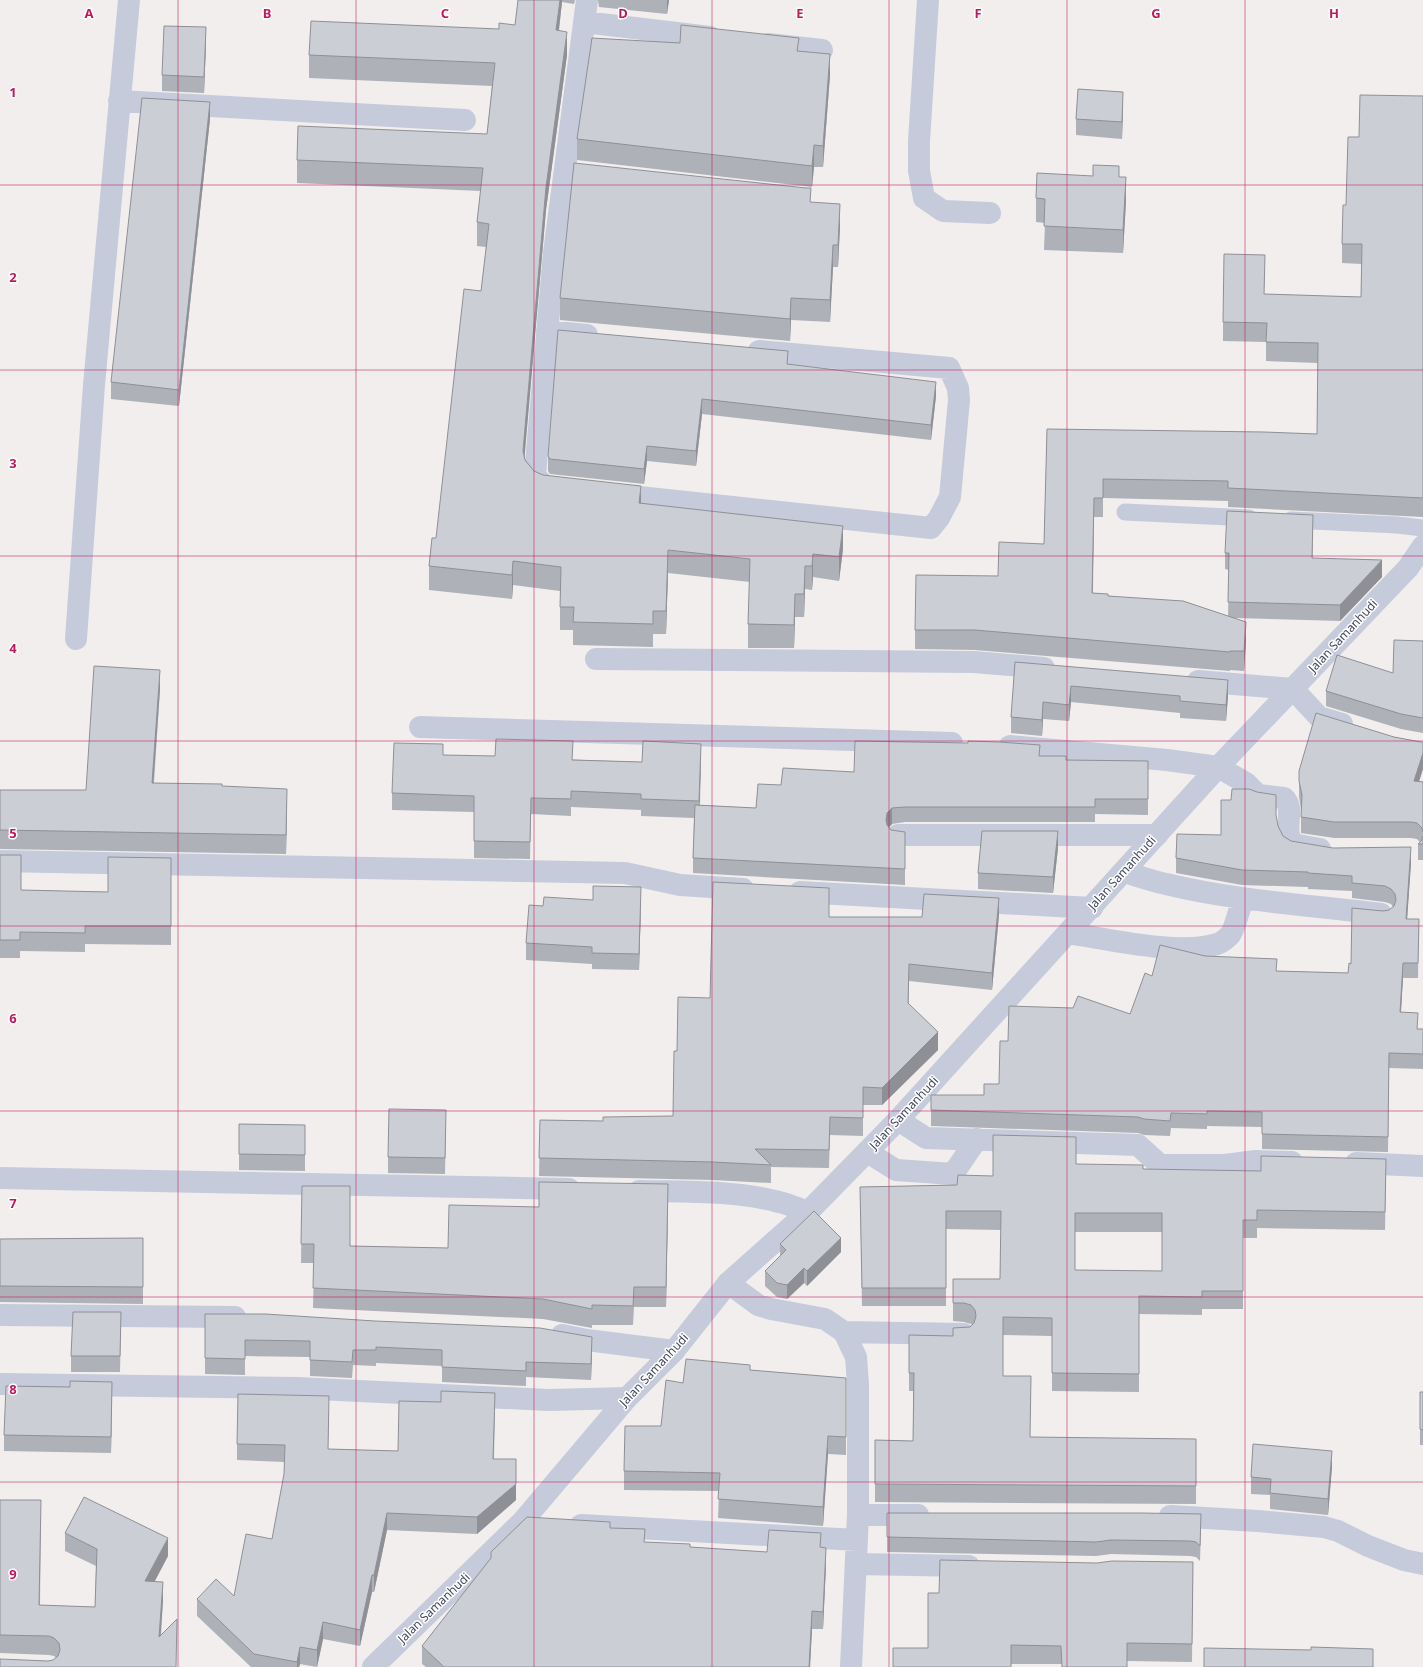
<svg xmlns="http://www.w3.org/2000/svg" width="1423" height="1667" viewBox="0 0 1423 1667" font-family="'Noto Sans',sans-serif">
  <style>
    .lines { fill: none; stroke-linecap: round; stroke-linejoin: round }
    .service { stroke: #c5cbda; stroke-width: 17 }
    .minor { stroke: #c5cbda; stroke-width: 22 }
    .tertiary { stroke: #c5cbda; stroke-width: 22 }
    .wall { fill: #afb1b8; fill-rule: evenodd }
    .shaded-wall { fill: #8f9096 }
    .building { fill: #ccced6; stroke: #8f9096; fill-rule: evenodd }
    .grid { fill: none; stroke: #c2185b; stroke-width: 1; stroke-opacity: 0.55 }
    .labels { text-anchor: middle; stroke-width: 3; stroke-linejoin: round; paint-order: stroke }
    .street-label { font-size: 12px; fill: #444a5d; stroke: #fff }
    .grid-label { font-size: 13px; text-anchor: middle; font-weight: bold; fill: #c2185b; stroke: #fff; stroke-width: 3; stroke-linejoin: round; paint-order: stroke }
  </style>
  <rect width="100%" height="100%" fill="#f1eeed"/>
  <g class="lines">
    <path class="service" d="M1125,512L1249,518
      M1291,520L1397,525L1423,528"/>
    <path class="minor" d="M928,0L919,141V171L924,198L943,211L990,213
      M584,22L710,37
      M768,44L822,50
      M119,101L465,120
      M547,331L587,335
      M555,488L544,486L535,475L554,253L587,0
      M611,494L931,528L939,518L950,497L959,400L958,388L949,368L759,351
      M76,639L94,385L129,0
      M596,659L974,662L1044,668
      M1198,681L1293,689L1319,717L1342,724
      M420,727L952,743
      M1010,746L1167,760L1218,767L1246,783L1258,795L1284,798C1294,807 1286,823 1289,835C1289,838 1291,841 1293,844L1320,849
      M898,835H1157
      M0,861L625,873L680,885L743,889
      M1125,872C1138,876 1152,881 1166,884C1236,901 1309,905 1381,914
      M800,892L1092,908
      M1068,933C1108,939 1180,956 1217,944C1221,943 1227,938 1230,935C1235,929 1240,906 1243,898
      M898,1120L926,1138L1138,1145L1160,1165H1225L1256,1161L1292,1162
      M867,1152L896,1170L953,1174L977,1139
      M1356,1163L1423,1166
      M0,1178L569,1189
      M639,1191C686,1192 734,1190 779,1202C789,1204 799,1209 808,1212
      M728,1283L758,1305L771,1309L825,1319L844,1332L856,1357L858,1384V1515L851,1667
      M0,1315L235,1317
      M844,1332L964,1334
      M562,1335L587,1340L674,1351
      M0,1384L297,1388L548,1400L627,1398
      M858,1515H918
      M1170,1516L1258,1521L1324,1527L1338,1531L1368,1546L1404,1560L1423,1564
      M581,1525L857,1540
      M856,1564L969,1566"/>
    <path class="tertiary" d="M373,1667L522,1522L627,1398L674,1351L728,1283L808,1212L898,1120L1218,767L1408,568L1423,546"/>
  </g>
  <path class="wall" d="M518,0H575L574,4L562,2L559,31L567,55L546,210L524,456L525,460L534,471L543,475L641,503L843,549L839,581L813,577L812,590L805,589L804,617H795L794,648H748V624L750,582L668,573L666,634H653V647L573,645V630H560V591L513,585L512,599L429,590V566L436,538L481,291L486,247L477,246V222L481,191L297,183V160L487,134L492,86L309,78V55L499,29L515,25Z
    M598,0H669L667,14L599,7Z
    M206,43L204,93L162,91V75Z
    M799,52L830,75L823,167H814L812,187L577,160V139Z
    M1423,96V517L1228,507V501L1103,498V517H1094L1093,593L1228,616L1229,570L1225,569V553L1313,531L1312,558L1382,577L1340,621L1235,618L1246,641L1244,671L1230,670V671L975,650L915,649V630L998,576L1044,544L1047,429L1317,434L1318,363L1266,361V342L1223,341V322L1265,274L1264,294L1361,297L1362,264L1342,263V244L1346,205L1359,137Z
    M1123,108L1122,139L1076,135V119Z
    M210,119L179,406L111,399V382Z
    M1119,177L1126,201L1123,253L1044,250L1045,223L1036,222V198Z
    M811,202L840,226L838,267H833L830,322L791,320L790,341L560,320V298Z
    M788,365L936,396L931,440L702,414L696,466L647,461L644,484L550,474L548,471V456Z
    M1423,641V733L1401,729L1326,706V691L1393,673Z
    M1015,662L1228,696L1226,721L1180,718V713L1071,702L1069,721L1043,719L1042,736L1011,733V717Z
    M160,689L154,783L222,786L287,807L286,854L0,849V790H86Z
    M1394,737L1421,742H1423V769L1419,781L1423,782V860H1418V844L1420,842L1417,839L1411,838H1334L1301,833V809L1299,797V771Z
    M443,755L642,762L701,760L700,805L756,808L781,785L854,772L1040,756L1066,760L1148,761V815L1095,814V822H905L892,824L889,827L891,830L905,832V885L693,873V858L694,818L641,816V810L571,807V816L531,814L530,859L474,858V812L392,810V793Z
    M1276,818L1278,826L1283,836L1291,841L1411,863L1407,919H1419L1418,978H1403L1401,1012L1418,1029H1423V1069L1389,1068L1388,1152L1262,1149V1127L1207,1126V1129L1171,1128L1170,1136L1144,1135L1138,1133L931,1126V1095H984L999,1084L1008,1041L1130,1014L1152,976L1205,956L1277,971L1348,973L1351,964L1383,911L1389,910L1393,907L1391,904L1385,902L1352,898V891L1308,889V887L1242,885L1176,873V858L1221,835Z
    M1058,848L1053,893L978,889V873Z
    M0,855L21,890L108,892L171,858V945L85,944V952L20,951V958H0Z
    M641,903L639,970L592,969V964L526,960V943L543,906Z
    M999,915L992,990L909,981L908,1003L938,1050L882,1105H863V1136L830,1135L829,1168L771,1167V1183L713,1180L539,1176L540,1120L603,1121L673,1116L677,1051L710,998L829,917H922Z
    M239,1124L305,1125V1171L239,1170Z
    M446,1127L445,1174L388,1173V1157Z
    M1076,1164L1143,1169L1386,1177L1385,1230L1257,1228V1238H1243V1309H1202V1315L1139,1314V1392L1052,1391V1336L1003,1335V1376L1030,1437L1196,1457V1504L875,1502V1440L913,1441V1391H909V1335L953,1336L970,1327L972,1325L971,1324L964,1322L953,1321V1279H1000L1001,1230L946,1229V1306H862L860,1187L957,1185L993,1176ZM1075,1232H1162V1271L1075,1270Z
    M302,1186L350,1246L448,1248L539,1207L668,1204L666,1307H634L633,1325H592V1328L543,1319L313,1308L314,1263H301Z
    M143,1238V1304L0,1302V1239Z
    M780,1244L841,1252L807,1286L804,1283L787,1299L777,1297L765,1286V1271L780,1256Z
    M205,1314L592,1353L591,1380L526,1377V1386L442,1382V1366L376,1363V1366L353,1365L352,1378L310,1376V1357L245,1356V1375L205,1374Z
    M121,1328L120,1372H71V1356Z
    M750,1370L846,1378V1455L828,1454L823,1526L718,1518L719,1491L624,1490V1471L661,1426L683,1383Z
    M1420,1392H1423V1445H1420Z
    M112,1398L111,1453L4,1451V1435Z
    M495,1410L494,1459L516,1500L477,1534L387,1530L374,1592H372L360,1646L323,1639L317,1667L300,1664L299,1667H251L197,1616V1599L234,1596L272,1539L284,1474L285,1462L237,1460V1444L329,1412L328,1449L398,1451Z
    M1332,1467L1328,1515L1270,1509V1495L1251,1494V1477Z
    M0,1500L41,1518L40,1605L95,1607L96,1566L65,1551V1533L168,1556L154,1582L163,1600L161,1636L177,1637L48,1661L53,1660L56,1658L54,1656L49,1655L0,1653Z
    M887,1513L1201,1529L1200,1561L1196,1557L1190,1556L1111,1554L1096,1556L887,1552Z
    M610,1528L645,1542L690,1547L767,1552L821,1547L826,1565L823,1629H812L810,1667H426L422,1664V1646Z
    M1193,1562L1192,1662L1127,1661L1061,1664H1011L928,1648L939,1593L1097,1563Z"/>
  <path class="shaded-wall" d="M560,0H562V2L556,53V30Z
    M667,0H669L667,14Z
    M206,27V43L204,93V77Z
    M567,32V55L546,210L523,475V451L546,187Z
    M830,54V75L823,167V146Z
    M1123,92V108L1122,139V122Z
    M210,102V119L179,406V390Z
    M814,145V167L812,187V166Z
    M1126,177V201L1123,253V230Z
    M840,204V226L838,267V245Z
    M833,245V267L830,322V300Z
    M791,298V320L790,341V319Z
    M936,382V396L931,440V425Z
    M702,399V414L696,466V451Z
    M647,446V461L644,484V469Z
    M641,486V509L639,503Z
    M1094,498V517L1092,612V593Z
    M1313,515V531L1312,574V558Z
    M843,526V549L839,581V557Z
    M668,550V573L666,634V611Z
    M813,554V577L812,590V566Z
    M1382,560V577L1340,621V605Z
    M513,561V585L512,599V575Z
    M805,566V589L804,617V594Z
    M795,594V617L794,648V625Z
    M1246,622V641L1244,671V651Z
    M160,670V689L152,801V783Z
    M1228,680V696L1226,721V705Z
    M1071,686V702L1069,721V705Z
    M1043,702V719L1042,736V720Z
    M701,744V760L699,818V801Z
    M1423,753V769L1414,797V781Z
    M287,789V807L286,854V835Z
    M892,808V824L887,829L886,820L887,813Z
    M1058,831V848L1053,893V877Z
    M1411,847V863L1406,935V919Z
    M641,887V903L639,970V954Z
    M999,898V915L992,990V973Z
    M1403,963V978L1400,1027V1012Z
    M909,964V981L908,1020V1003Z
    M938,1032V1050L882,1105V1088Z
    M668,1184V1204L666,1307V1287Z
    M841,1238V1252L807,1286V1271Z
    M804,1268V1283L787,1299V1285Z
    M592,1337V1353L591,1380V1364Z
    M112,1382V1398L111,1453V1437Z
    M828,1436V1454L823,1526V1507Z
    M1332,1451V1467L1328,1515V1499Z
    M516,1484V1500L477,1534V1517Z
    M387,1513V1530L374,1592V1575Z
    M168,1538V1556L145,1600V1581Z
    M826,1548V1565L823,1629V1612Z
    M372,1575V1592L360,1646V1630Z
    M163,1582V1600L159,1656V1637Z
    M812,1611V1629L810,1667H809Z
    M323,1622V1639L317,1667V1650Z
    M300,1647V1664L299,1667H297V1662Z"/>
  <path class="building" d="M518,0H560L556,30L567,32L546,187L523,451L525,460L534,471L543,475L641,486L639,503L843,526L839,557L813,554L812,566H805L804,594H795L794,625L748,624L750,559L668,550L666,611H653V624L573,622L574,607H560L561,567L513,561L512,575L429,566L432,538H436L464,289L481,291L489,224L477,222L483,168L297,160L298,126L487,134L495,63L309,55L311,21L499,29V23L515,25Z
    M681,25L799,38L797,51L830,54L823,146L814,145L812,166L577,139L592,38L680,43Z
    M164,26L206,27L204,77L162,75Z
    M1078,89L1123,92L1122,122L1076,119Z
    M1360,95L1423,96V498L1228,488V481L1103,479V498H1094L1092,593L1108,594V596L1183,601L1246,622L1244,651H1230V652L975,630H915L916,575L998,576L999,542L1044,544L1047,429L1264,432L1317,434L1318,343L1266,342L1267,323L1223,322L1224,254L1265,255L1264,294L1361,297L1362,244H1342L1343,205H1346L1348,137H1359Z
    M142,98L210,102L179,390L111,382Z
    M574,163L806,188H811L810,202L840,204L838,245H833L830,300L791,298L790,319L560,298Z
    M1093,165L1119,166V177H1126L1123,230L1044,226L1045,199L1036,198L1037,173L1093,176Z
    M558,330L788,351L787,364L936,382L931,425L702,399L696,451L647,446L644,469L550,459L548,456Z
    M1227,511L1313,515L1312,558L1382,560L1340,605L1228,602L1229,553H1225Z
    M1394,640L1423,641V718L1401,714L1326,691L1337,655L1393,673Z
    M1015,662L1228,680L1226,705L1180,701V696L1071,686L1069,705L1043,702L1042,720L1011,717Z
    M94,666L160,670L152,783L222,784V786L287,789L286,835L0,830V790H86Z
    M1316,713L1394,737L1421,742H1423V753L1414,781L1423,782V832L1422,828L1417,823L1411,822H1334L1301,817L1302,795L1299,781V771Z
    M496,739L573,741L572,760L642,762L643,741L701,744L699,801L641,799V794L571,791V799L531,798L530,842L474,841V796L392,793L394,743L443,744V755L495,756Z
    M855,741L968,743V741L999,742L1040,745L1039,756H1066V760L1148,761V799H1095V807H905L892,808L887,813L886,820L887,825L891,830L905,832V869L693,858L695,805L756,808L758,784L781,785L783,768L854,772Z
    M1232,789H1249L1257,792L1276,795V815L1278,826L1283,836L1291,841L1333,848L1411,847L1406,919H1419L1418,963H1403L1400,1012L1418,1013L1417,1029H1423V1054L1389,1053L1388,1137L1262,1134V1112L1207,1111V1114L1171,1113L1170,1121L1144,1119L1138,1117L931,1110V1095H984V1084H999L1000,1041H1008L1009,1006L1073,1008L1078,996L1130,1014L1145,973L1152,976L1160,945L1205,956L1277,959L1276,971L1348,973L1349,963L1351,964L1352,908L1383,911L1389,910L1394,906L1396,900L1395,894L1391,889L1385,886L1352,883V876L1308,873V872L1242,870L1176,858L1177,834L1221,835V800H1231Z
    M982,831H1058L1053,877L978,873Z
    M1423,836V844H1418L1422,840Z
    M0,855H21V890L108,892V857L171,858V926H85V933L20,932V940H0Z
    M713,882L829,888V917H922L924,894L999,898L992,973L909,964L908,1003L938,1032L882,1088L863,1087V1118L830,1117L829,1150L755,1149L771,1165L713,1162L539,1158L540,1120L603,1121V1117L673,1116L674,1051H677L678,997L710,998Z
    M593,886L641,887L639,954L592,953V947L526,943L529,905L543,906L544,897L593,900Z
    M389,1109L446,1110L445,1158L388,1157Z
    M239,1124L305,1125V1155L239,1154Z
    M993,1135L1076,1137V1164L1143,1165V1169L1261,1171V1156L1386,1159L1385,1212L1257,1210V1220H1243V1291H1202V1297L1139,1296V1374L1052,1373V1318L1003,1317V1376H1031L1030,1437L1196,1439V1486L875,1484V1440L913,1441L914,1373H909V1335L953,1336V1328L970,1327L974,1323L976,1316L975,1310L971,1305L964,1303H953V1279H1000L1001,1211H946V1288H862L860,1187L957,1185L958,1175L993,1176ZM1075,1213H1162V1271L1075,1270Z
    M539,1182L668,1184L666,1287H634L633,1306L592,1305V1309L543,1299L313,1288L314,1244H301L302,1186H350V1246L448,1248L449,1205L539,1207Z
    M814,1211L841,1238L807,1271L804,1268L787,1285L777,1283L765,1271L786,1250L780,1244Z
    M143,1238V1287L0,1286V1239Z
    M73,1312H121L120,1356H71Z
    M205,1314H265L375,1321L540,1328L592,1337L591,1364L526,1362V1371L442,1367V1350L376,1347V1350H353L352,1362L310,1360V1341L245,1340V1359L205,1358Z
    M686,1359L750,1365V1370L846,1378V1437L828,1436L823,1507L718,1499L720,1473L624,1471L625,1426H661L666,1380L683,1383Z
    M70,1381L112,1382L111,1437L4,1435L6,1386L70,1387Z
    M441,1391L495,1393L493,1459H516V1484L477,1517L387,1513L374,1575H372L360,1630L323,1622L317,1650L300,1647L297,1662L254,1654L197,1599L216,1579L234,1596L246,1534L272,1539L284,1474L285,1445L237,1444L238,1394L329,1396L328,1449L398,1451L399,1401L441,1402Z
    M1420,1392H1423V1430L1420,1429Z
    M1253,1444L1332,1451L1328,1499L1270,1493L1271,1479L1251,1477Z
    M84,1497L168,1538L145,1581L163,1582L159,1637L177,1619L176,1667H0V1659L48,1661L53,1660L58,1656L60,1650L59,1643L54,1638L49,1636L0,1635V1500H41L39,1605L95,1607L97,1549L65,1533Z
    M887,1513H1141L1201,1514L1200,1546L1196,1542L1190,1541L1111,1540L1096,1542L887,1537Z
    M527,1517L610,1522V1528L645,1529L644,1542L690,1544V1547L767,1552L769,1530L821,1533L820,1547L826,1548L823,1612L812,1611L809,1667H444L422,1646L491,1558V1552Z
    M940,1560L1097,1563L1112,1561L1193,1562L1192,1644L1127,1643V1667H1062L1061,1646L1011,1645V1667H893V1648H928V1593H939Z
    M1311,1647L1373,1649V1667H1204V1648L1311,1650Z"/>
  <path class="grid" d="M178,0V1667M356,0V1667M534,0V1667M712,0V1667M889,0V1667M1067,0V1667M1245,0V1667M0,185H1423M0,370H1423M0,556H1423M0,741H1423M0,926H1423M0,1111H1423M0,1297H1423M0,1482H1423"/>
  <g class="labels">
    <g class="street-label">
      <text transform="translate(1343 636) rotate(-47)" y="4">Jalan Samanhudi</text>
      <text transform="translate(1122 873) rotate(-48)" y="4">Jalan Samanhudi</text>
      <text transform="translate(904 1113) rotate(-47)" y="4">Jalan Samanhudi</text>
      <text transform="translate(654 1370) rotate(-47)" y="4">Jalan Samanhudi</text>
      <text transform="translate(434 1608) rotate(-44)" y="4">Jalan Samanhudi</text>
    </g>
  </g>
  <g class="grid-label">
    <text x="89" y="18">A</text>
    <text x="267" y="18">B</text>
    <text x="445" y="18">C</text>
    <text x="623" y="18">D</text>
    <text x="800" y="18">E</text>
    <text x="978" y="18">F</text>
    <text x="1156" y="18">G</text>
    <text x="1334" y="18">H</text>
    <text x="13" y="97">1</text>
    <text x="13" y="282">2</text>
    <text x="13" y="468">3</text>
    <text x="13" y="653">4</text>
    <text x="13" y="838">5</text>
    <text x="13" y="1023">6</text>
    <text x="13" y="1208">7</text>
    <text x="13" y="1394">8</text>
    <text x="13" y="1579">9</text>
  </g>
</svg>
